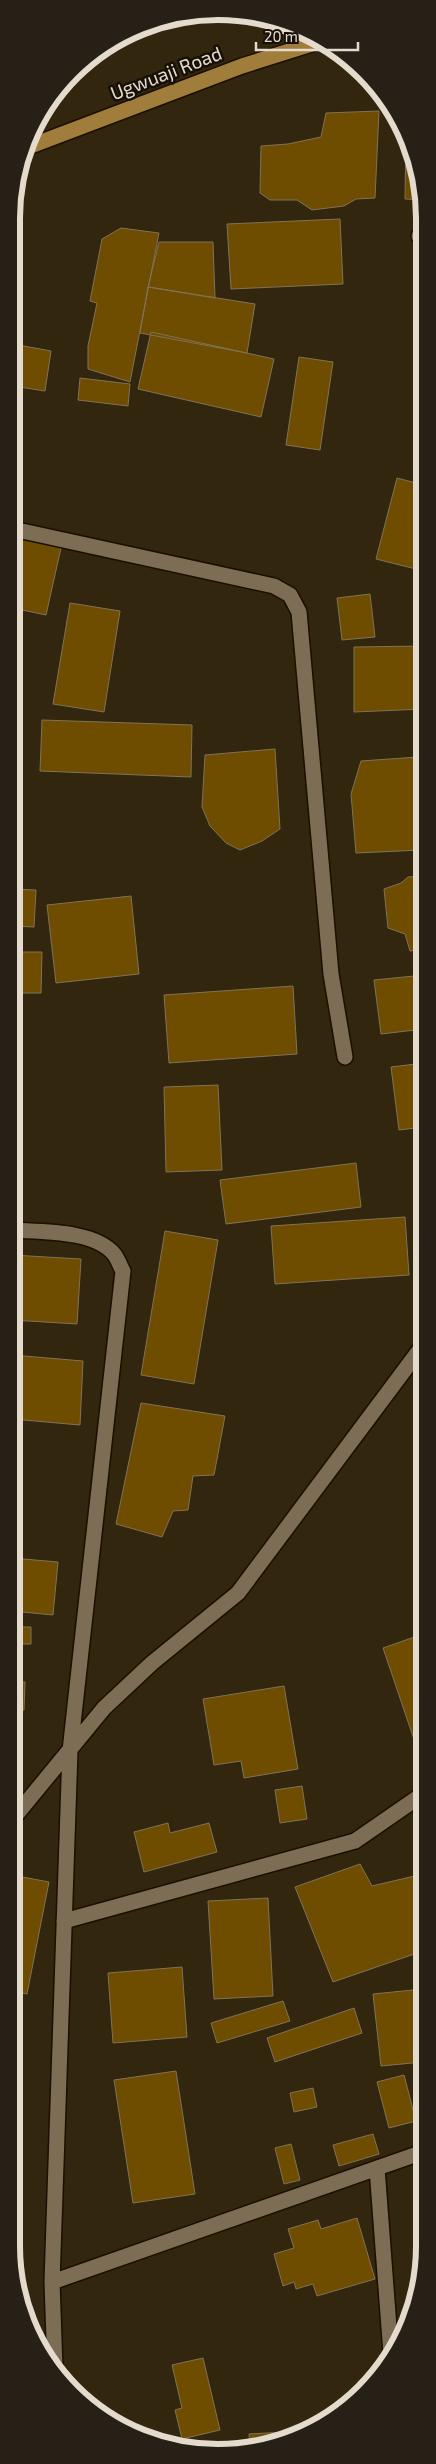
<svg xmlns="http://www.w3.org/2000/svg" width="436" height="2464" viewBox="0 0 436 2464" font-family="'Exo 2',sans-serif">
  <style>
    .building { fill: #6e4d00; stroke: #817258 }
    .lines { fill: none; stroke-linecap: round; stroke-linejoin: round }
    .minor-casing { stroke: #1b0f00; stroke-width: 18 }
    .major-casing { stroke: #1b0f00; stroke-width: 18 }
    .minor { stroke: #7c6d54; stroke-width: 15 }
    .major { stroke: #a07d3a; stroke-width: 15 }
    .labels { text-anchor: middle; stroke-width: 5; stroke-linejoin: round; paint-order: stroke }
    .street-label { font-size: 19px; fill: #e4dbcd; stroke: #161007 }
    .rim { fill: none; stroke: #e4dbcd; stroke-width: 6 }
  </style>
  <rect width="100%" height="100%" fill="#33260e"/>
  <path class="building" d="M379,111L375,198L356,199L344,206L312,210L297,200H270L260,193L261,146L288,144L321,137L326,113Z
    M406,136L423,200L405,199Z
    M340,219L343,284L231,289L227,224Z
    M121,228L159,233L130,382L88,369V346L97,303L90,301L102,239Z
    M159,242H213L215,298L148,287Z
    M148,287L255,304L247,353L140,333Z
    M151,332L274,359L261,417L138,389Z
    M13,344L51,351L45,391L13,386Z
    M299,357L333,362L320,450L286,445Z
    M80,378L130,384L128,406L78,400Z
    M397,478L424,485V571L376,559Z
    M13,537L61,548L46,615L13,608Z
    M370,594L375,637L342,640L337,598Z
    M70,603L120,611L104,712L53,704Z
    M424,646V709L354,712V647Z
    M42,720L192,725L191,777L40,771Z
    M275,749L280,829L262,841L240,850L226,843L210,826L202,807L205,755Z
    M418,757L422,850L356,853L351,794L361,761Z
    M424,876V949L410,951L405,934L388,928L384,889L401,883L408,877Z
    M12,889L36,890L34,927L12,926Z
    M131,896L139,974L56,983L47,905Z
    M12,952H42L41,993H12Z
    M424,975V1029L381,1034L374,980Z
    M293,986L297,1054L169,1063L164,995Z
    M424,1063V1127L399,1130L391,1067Z
    M218,1085L222,1170L166,1172L164,1087Z
    M356,1163L361,1207L226,1224L220,1180Z
    M405,1217L409,1275L275,1284L271,1226Z
    M165,1231L218,1240L194,1384L141,1375Z
    M12,1255L81,1259L77,1324L12,1320Z
    M12,1355L83,1361L80,1425L12,1419Z
    M141,1403L225,1416L214,1475L193,1476L188,1510L173,1511L162,1537L116,1524Z
    M12,1558L58,1562L53,1615L12,1611Z
    M12,1627H31V1644H12Z
    M423,1634V1766L383,1648Z
    M12,1682H25L24,1710L12,1709Z
    M284,1686L298,1769L244,1778L241,1761L214,1765L203,1699Z
    M302,1786L307,1819L280,1823L275,1790Z
    M168,1823L170,1833L209,1823L217,1852L144,1872L134,1832Z
    M360,1864L372,1886L423,1874V1951L333,1982L295,1887Z
    M12,1875L49,1882L27,1994L11,1991Z
    M268,1898L273,1996L214,1999L208,1901Z
    M182,1967L187,2037L113,2043L108,1973Z
    M423,1989V2062L381,2066L373,1994Z
    M283,2001L290,2021L217,2043L211,2023Z
    M354,2008L362,2033L275,2062L267,2038Z
    M176,2071L195,2194L133,2203L114,2080Z
    M404,2075L416,2121L389,2128L377,2082Z
    M313,2088L317,2107L294,2112L290,2093Z
    M373,2134L379,2154L339,2166L333,2145Z
    M291,2144L300,2180L284,2184L275,2148Z
    M418,2206H423V2244Z
    M357,2218L375,2279L317,2296L313,2284L296,2289L294,2282L283,2286L274,2254L294,2248L288,2229L318,2220L321,2229Z
    M203,2358L220,2430L182,2439L175,2410L182,2408L172,2365Z
    M304,2431L284,2442L250,2446L249,2434Z"/>
  <g class="lines">
    <defs>
      <path id="minor" d="M419,236H424
        M13,529L274,586L290,595L299,612L331,974L345,1057
        M12,1230C41,1232 94,1230 114,1254C118,1259 120,1266 123,1271L70,1751L52,2282L55,2368
        M12,1820L104,1708L152,1663L238,1593L424,1344
        M64,1921L355,1841L423,1794
        M377,2168L391,2354
        M52,2282L423,2152"/>
      <path id="major" d="M28,147L242,66L321,41"/>
    </defs>
    <use href="#minor" class="minor-casing"/>
    <use href="#major" class="major-casing"/>
    <use href="#minor" class="minor"/>
    <use href="#major" class="major"/>
  </g>
  <g class="labels">
    <g class="street-label">
      <text transform="translate(166 73) rotate(-21)" y="7">Ugwuaji Road</text>
    </g>
  </g>
  <path d="M0 0H436V2464H0ZM218 20H218A198 198 0 0 1 416 218V2246A198 198 0 0 1 218 2444H218A198 198 0 0 1 20 2246V218A198 198 0 0 1 218 20Z" fill="#262017" fill-rule="evenodd"/>
  <path class="rim" d="M218 20H218A198 198 0 0 1 416 218V2246A198 198 0 0 1 218 2444H218A198 198 0 0 1 20 2246V218A198 198 0 0 1 218 20Z"/>
  <path d="M256 42v8h102v-8" fill="none" stroke="#e4dbcd" stroke-width="2.5"/>
  <text x="264" y="42" font-size="15" fill="#e4dbcd" stroke="#161007" stroke-width="4" paint-order="stroke">20 m</text>
</svg>
